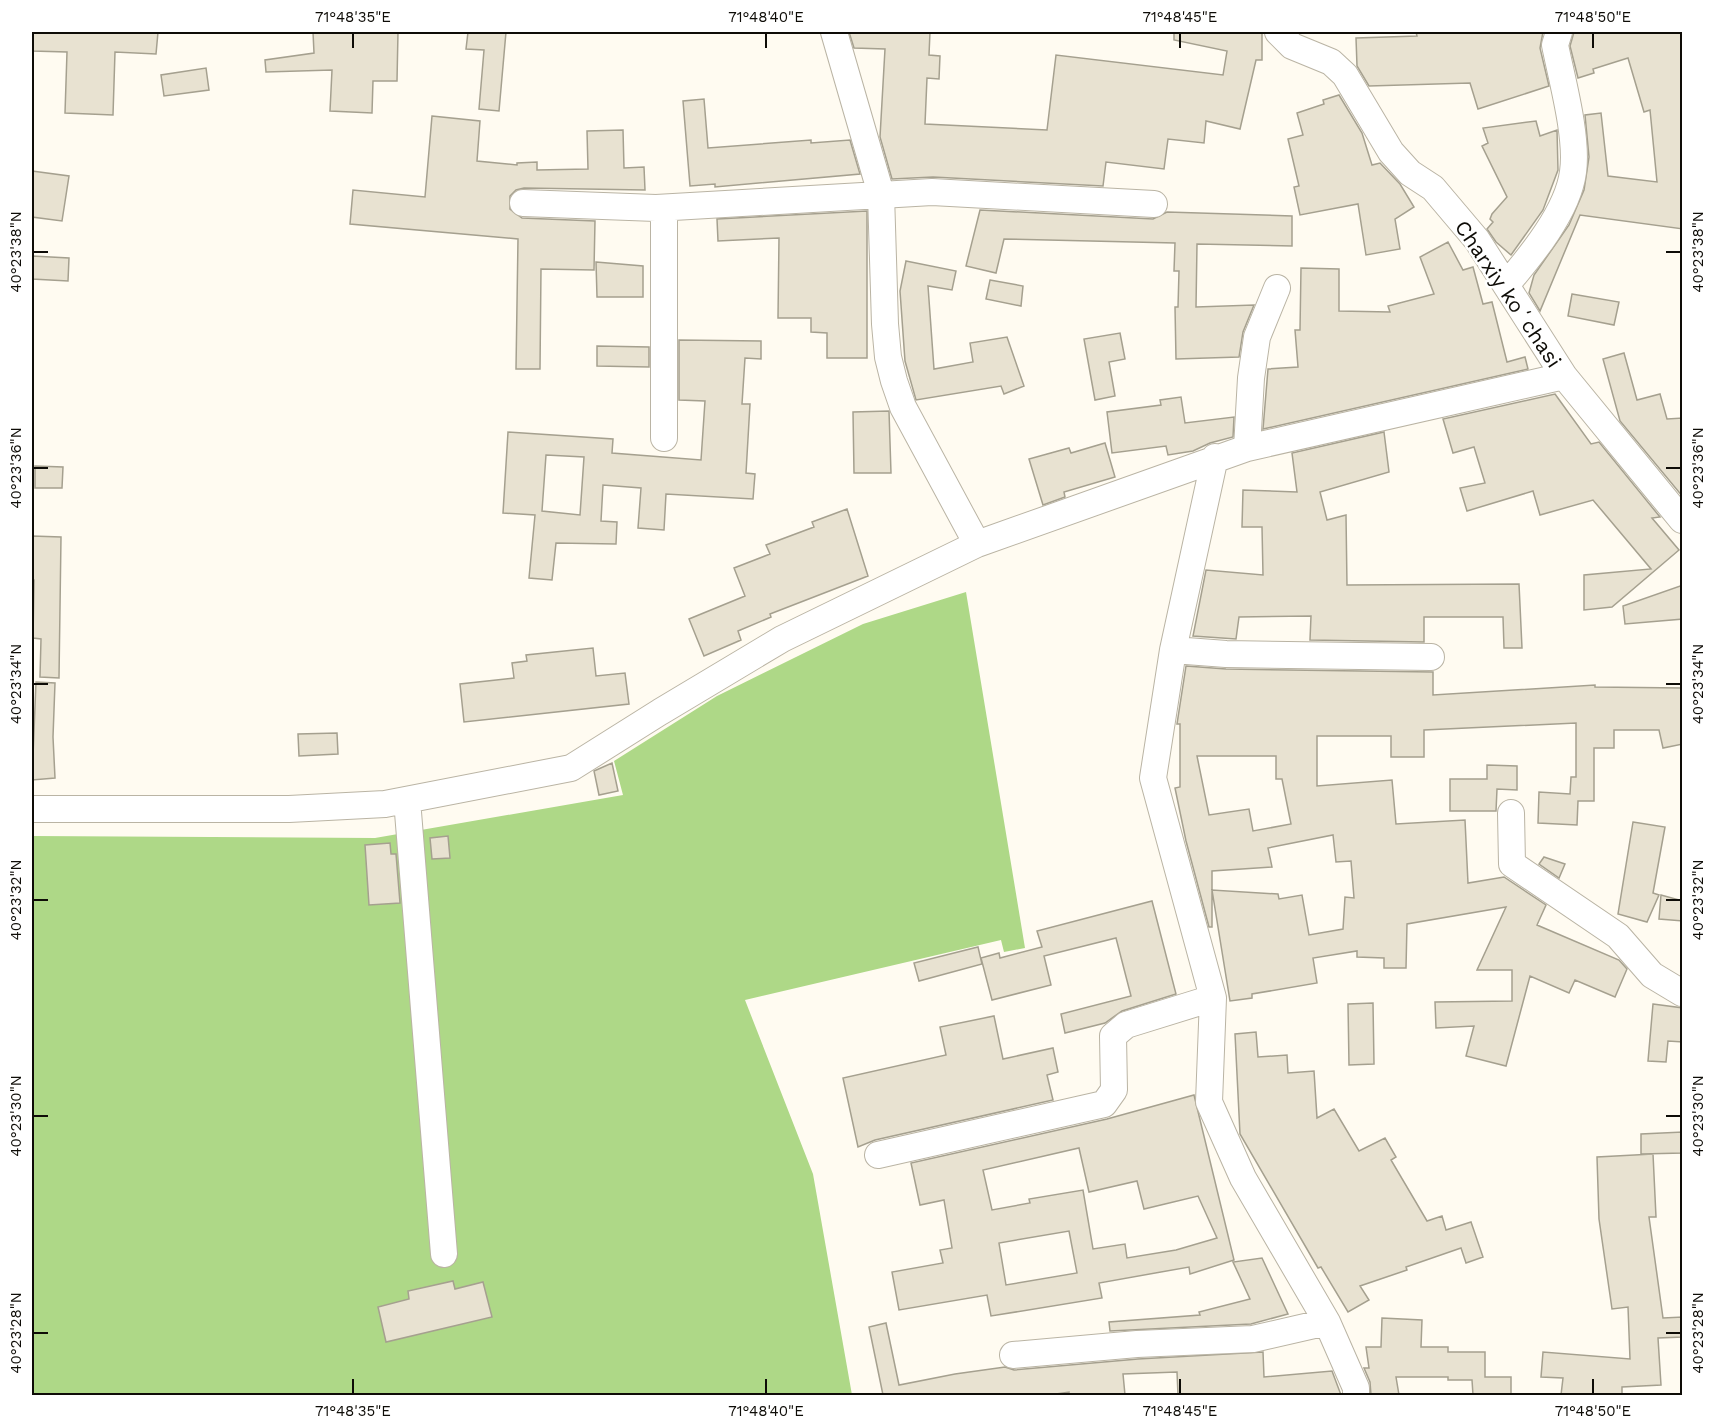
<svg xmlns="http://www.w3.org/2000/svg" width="1714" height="1427" viewBox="0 0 1714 1427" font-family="'Work Sans',sans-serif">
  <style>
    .green { fill: #aed887 }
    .building { fill: #e8e2d1; stroke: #a5a08f; stroke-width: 1.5; fill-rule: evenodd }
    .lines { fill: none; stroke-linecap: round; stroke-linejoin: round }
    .minor-casing { stroke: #bab4a4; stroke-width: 28 }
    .minor { stroke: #fff; stroke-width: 26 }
    .ticks { fill: none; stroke: #0e0c07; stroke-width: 2 }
    .labels { text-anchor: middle; stroke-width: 5; stroke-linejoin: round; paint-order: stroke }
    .street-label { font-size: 21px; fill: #0e0c07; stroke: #fff }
    .neatline { fill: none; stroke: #0e0c07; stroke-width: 2 }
    .ticks-label { font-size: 15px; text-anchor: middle; fill: #0e0c07 }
  </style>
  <rect width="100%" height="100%" fill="#fffbf1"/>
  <path class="green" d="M966,592L1025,948L1004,952L1001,940L745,1000L813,1174L852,1395L32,1396V836L375,838L623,795L614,761L717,696L863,624Z"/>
  <path class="building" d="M32,32H158L156,54L115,52L113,115L65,113L67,52L32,51Z
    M313,32H398L397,81H373L372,113L330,111L332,70L266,72L265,60L314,53Z
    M468,32H506L499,111L479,109L484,50L466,49Z
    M849,32H930L929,55L940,56L939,79L927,78L925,124L1047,130L1056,55L1223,75L1227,51L1174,40V32H1262V60H1256L1240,129L1206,121L1204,143L1168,139L1164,169L1106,162L1103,186L933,177L892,179L880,137L885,49L854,48Z
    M1416,32H1543L1540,48L1549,86L1478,109L1470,83L1369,86L1357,66L1356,38L1417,36Z
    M1574,32H1683V229L1580,215L1540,311L1529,293L1534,275L1569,225L1584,190L1589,157L1585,115L1601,113L1608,176L1657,182L1650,110L1644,112L1628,58L1593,69L1594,73L1578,78L1570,46Z
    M206,68L209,90L164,96L161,75Z
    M1339,95L1362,133L1372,165L1380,163L1400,184L1414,207L1395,219L1400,249L1366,255L1358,204L1300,215L1294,187L1299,186L1288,139L1303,135L1297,113L1324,104L1323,100Z
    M704,99L708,148L811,140V143L850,140L860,174L715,187V184L690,186L683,101Z
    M432,116L480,121L477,161L517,165V163L537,162V170L588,169L587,131L623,130L624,168L644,167L645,190L524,188L516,190L510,196V209L522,218L595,221L594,270L541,269L540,369H516L518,239L350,224L353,190L425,197Z
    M1536,121L1540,136L1557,130L1558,170L1543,210L1511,255L1496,242L1487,229L1493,222L1490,219L1492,214L1507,197L1482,146L1488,143L1483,128Z
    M32,171L69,176L62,221L32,217Z
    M980,210L1153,219L1167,212L1292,216V246L1197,244L1196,307L1254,305L1243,332L1239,357L1176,359L1175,307H1178L1179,271H1174L1175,243L1004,239L996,273L966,266Z
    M867,211V358H827V333L811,332V318H778L779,238L718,241L717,219Z
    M1448,242L1463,270L1473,267L1483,304L1492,302L1507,362L1525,357L1528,369L1263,429L1268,369L1298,367L1295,330H1300L1301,268L1339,269V311L1390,312L1388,306L1434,294L1420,257Z
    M32,256L69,258L68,281L32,279Z
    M906,261L956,271L952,290L928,286L934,369L973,362L970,343L1007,337L1024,386L1004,394L1001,386L916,400L905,361L900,291Z
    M596,262L643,266V297H597Z
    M990,280L1023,286L1021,306L986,299Z
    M1572,294L1619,302L1614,325L1568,316Z
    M1120,333L1125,359L1109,362L1115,396L1095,400L1084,339Z
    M679,340L761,341V359L745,358L742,404H750L746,473L755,474L753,499L666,494L664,530L638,528L641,488L603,485L601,521L617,522L616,544L556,543L552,580L529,578L535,515L503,513L508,432L613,439L612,453L701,460L705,401L679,400ZM546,455L584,457L580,515L542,511Z
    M597,346L649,347V367L597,366Z
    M1624,353L1637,400L1660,394L1667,419L1683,418V497L1620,421L1603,359Z
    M1555,394L1591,444L1599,442L1660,517L1652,518L1679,550L1612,607L1584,610V575L1651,569L1593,500L1540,515L1533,491L1467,511L1460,488L1485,483L1474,447L1453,453L1443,419Z
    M1181,397L1185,423L1234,417L1233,437L1210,443L1193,451L1168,455L1166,446L1112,453L1107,412L1161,405L1160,400Z
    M889,411L891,473H854L853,412Z
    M1384,432L1389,472L1320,492L1327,520L1346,515L1347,585L1519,584L1522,648H1504L1503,617H1424V642L1310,640L1311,616L1239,617L1236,639L1193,636L1206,570L1263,575L1262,527H1242L1243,490L1297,492L1292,453Z
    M1105,443L1115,477L1064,492L1065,497L1043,505L1029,459L1069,448L1071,453Z
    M35,466L63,467L62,488H35Z
    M847,509L868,576L770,614L771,617L738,631L741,640L704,656L689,619L745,596L734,568L770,554L766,545L814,527L812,522Z
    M32,536L61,537L59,678L40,677L41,639L33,638L34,580L32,579Z
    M1683,585V619L1625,624L1623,606Z
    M593,648L596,676L625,673L629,704L464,722L460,684L514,678L512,663L527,661L526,655Z
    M1186,666L1226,669L1433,672V695L1595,685V687L1683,688V744L1663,748L1659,730H1614V748H1594V801H1578L1577,825L1538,823L1539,792L1570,794L1571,777H1576V723L1424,730V757H1391V736H1317V786L1392,780L1396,824L1465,820L1468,883L1504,877L1546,905L1537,925L1619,960L1627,969L1615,997L1575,980L1569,993L1530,976L1506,1066L1466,1056L1474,1026L1436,1028L1435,1002L1512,1001V970H1477L1506,907L1407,924L1406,968H1384V958L1357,957V951L1313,958L1317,983L1252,994V998L1230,1001L1212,890L1278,894L1279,899L1302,895L1309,935L1343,929L1345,897L1354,898L1351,861L1336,862L1333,835L1268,848L1272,867L1212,871V927H1209L1186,841L1175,788L1180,787V724H1177ZM1197,756H1276V779H1282L1291,824L1253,831L1249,809L1209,815Z
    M36,682L55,683L53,737L55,778L32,780Z
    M337,733L338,754L299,756L298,734Z
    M612,763L618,791L599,795L594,771Z
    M1487,765L1517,766V790L1497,789L1496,811H1450V779H1487Z
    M1633,822L1665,827L1653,893L1659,895L1647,922L1618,914Z
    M448,836L450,858L432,859L430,838Z
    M390,843L391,854H396L400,903L369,905L365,845Z
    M1544,857L1565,864L1559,878L1539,864Z
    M1661,895L1683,901V921L1659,919Z
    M1152,901L1176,994L1122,1011L1105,1023L1065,1033L1061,1014L1131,996L1116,938L1044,956L1051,985L992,1000L981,958L999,953L1000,958L1042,947L1037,931Z
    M978,947L982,964L919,981L914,963Z
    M1373,1003L1374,1064L1349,1065L1348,1004Z
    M1653,1004L1683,1008V1042L1668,1041L1666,1062L1648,1061Z
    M994,1016L1003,1059L1053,1048L1058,1072L1047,1075L1053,1100L875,1140L858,1147L843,1078L946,1055L940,1027Z
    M1256,1032L1258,1057L1287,1055L1288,1073L1314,1071L1317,1118L1334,1109L1359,1151L1385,1138L1396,1157L1391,1160L1427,1221L1442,1216L1446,1230L1471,1222L1483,1257L1466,1263L1461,1248L1406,1267L1407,1270L1360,1286L1369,1300L1348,1312L1321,1267L1318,1268L1240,1134L1235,1034Z
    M1194,1095L1234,1260L1190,1274L1189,1267L1099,1283L1102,1298L991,1316L987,1295L899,1310L892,1272L943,1263L940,1250L952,1248L944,1200L920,1205L911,1163L1107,1119ZM1079,1148L1089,1192L1137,1181L1144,1209L1198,1196L1217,1238L1176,1250L1127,1258L1125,1244L1093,1249L1083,1190L1029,1199L1030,1203L992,1210L983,1170ZM1069,1231L1077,1273L1006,1285L999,1243Z
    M1683,1132V1153L1641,1154V1134Z
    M1653,1154L1656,1217H1649L1663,1318L1683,1317V1337L1658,1338L1661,1385L1622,1387V1395H1561L1563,1378L1541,1377L1543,1352L1630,1359L1628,1307L1612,1309L1599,1219L1597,1157Z
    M1262,1258L1288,1314L1251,1324L1110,1331L1109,1322L1200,1315L1199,1312L1250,1299L1233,1262Z
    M453,1281L455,1289L483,1282L492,1317L386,1342L378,1307L409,1299L408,1291Z
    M1382,1318L1422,1320L1421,1347H1448V1352H1485V1377H1511V1395H1473L1472,1380H1448V1377H1396L1399,1395H1371L1370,1382L1364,1368H1369L1366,1347H1381Z
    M886,1323L899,1385L955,1374L1005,1367L1014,1370L1138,1359L1263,1352L1264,1377L1332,1371L1341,1395H1178L1177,1372L1123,1374L1125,1395H1069V1392L1049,1395H883L869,1327Z"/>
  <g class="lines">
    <defs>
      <path id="minor" d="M834,32L881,194L885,324L888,357L894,381L903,407L977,544
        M1278,32L1292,46L1331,62L1345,75L1391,152L1410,173L1433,188L1477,240L1564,376L1682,520
        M523,203L656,208L932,192L1154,204
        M664,208V438
        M1506,285C1531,256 1568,211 1573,172C1578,137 1562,80 1555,45L1559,32
        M1247,448L1251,378L1257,337L1277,288
        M1215,457L1173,650L1153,778L1213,998L1209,1102L1243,1178L1327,1322L1356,1388V1396
        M1173,650L1226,654L1431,657
        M407,800L444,1254
        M32,809H289L385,804L571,768L660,712L782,639L977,544L1247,448L1564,376
        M1511,813L1512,864L1618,936L1652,975L1682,993
        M878,1155L1104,1104L1114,1090L1113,1036L1126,1025L1213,998
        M1013,1355L1137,1344L1253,1339L1327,1322"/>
    </defs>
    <use href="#minor" class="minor-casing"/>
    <use href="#minor" class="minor"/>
  </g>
  <path class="ticks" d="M353,33V48M766,33V48M1180,33V48M1593,33V48M33,252H48M1666,252H1681M33,468H48M1666,468H1681M33,684H48M1666,684H1681M33,900H48M1666,900H1681M33,1116H48M1666,1116H1681M33,1333H48M1666,1333H1681M353,1379V1394M766,1379V1394M1180,1379V1394M1593,1379V1394"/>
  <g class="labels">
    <g class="street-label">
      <text transform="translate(1508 294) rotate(56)" y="7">Charxiy koʻchasi</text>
    </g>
  </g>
  <rect width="1714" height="1427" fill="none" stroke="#ffffff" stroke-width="66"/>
  <rect x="33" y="33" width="1648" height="1361" class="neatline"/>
  <g class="ticks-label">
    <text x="353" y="22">71°48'35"E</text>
    <text x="766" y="22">71°48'40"E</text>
    <text x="1180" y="22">71°48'45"E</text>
    <text x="1593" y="22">71°48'50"E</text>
    <text transform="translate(16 252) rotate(-90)" y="5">40°23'38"N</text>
    <text transform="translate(1698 252) rotate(-90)" y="5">40°23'38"N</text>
    <text transform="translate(16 468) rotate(-90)" y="5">40°23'36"N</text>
    <text transform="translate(1698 468) rotate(-90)" y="5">40°23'36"N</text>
    <text transform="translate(16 684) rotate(-90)" y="5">40°23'34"N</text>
    <text transform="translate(1698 684) rotate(-90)" y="5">40°23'34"N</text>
    <text transform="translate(16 900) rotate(-90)" y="5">40°23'32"N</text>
    <text transform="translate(1698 900) rotate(-90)" y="5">40°23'32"N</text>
    <text transform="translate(16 1116) rotate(-90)" y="5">40°23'30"N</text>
    <text transform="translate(1698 1116) rotate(-90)" y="5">40°23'30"N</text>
    <text transform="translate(16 1333) rotate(-90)" y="5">40°23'28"N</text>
    <text transform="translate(1698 1333) rotate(-90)" y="5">40°23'28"N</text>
    <text x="353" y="1416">71°48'35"E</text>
    <text x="766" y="1416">71°48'40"E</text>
    <text x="1180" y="1416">71°48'45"E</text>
    <text x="1593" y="1416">71°48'50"E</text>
  </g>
</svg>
